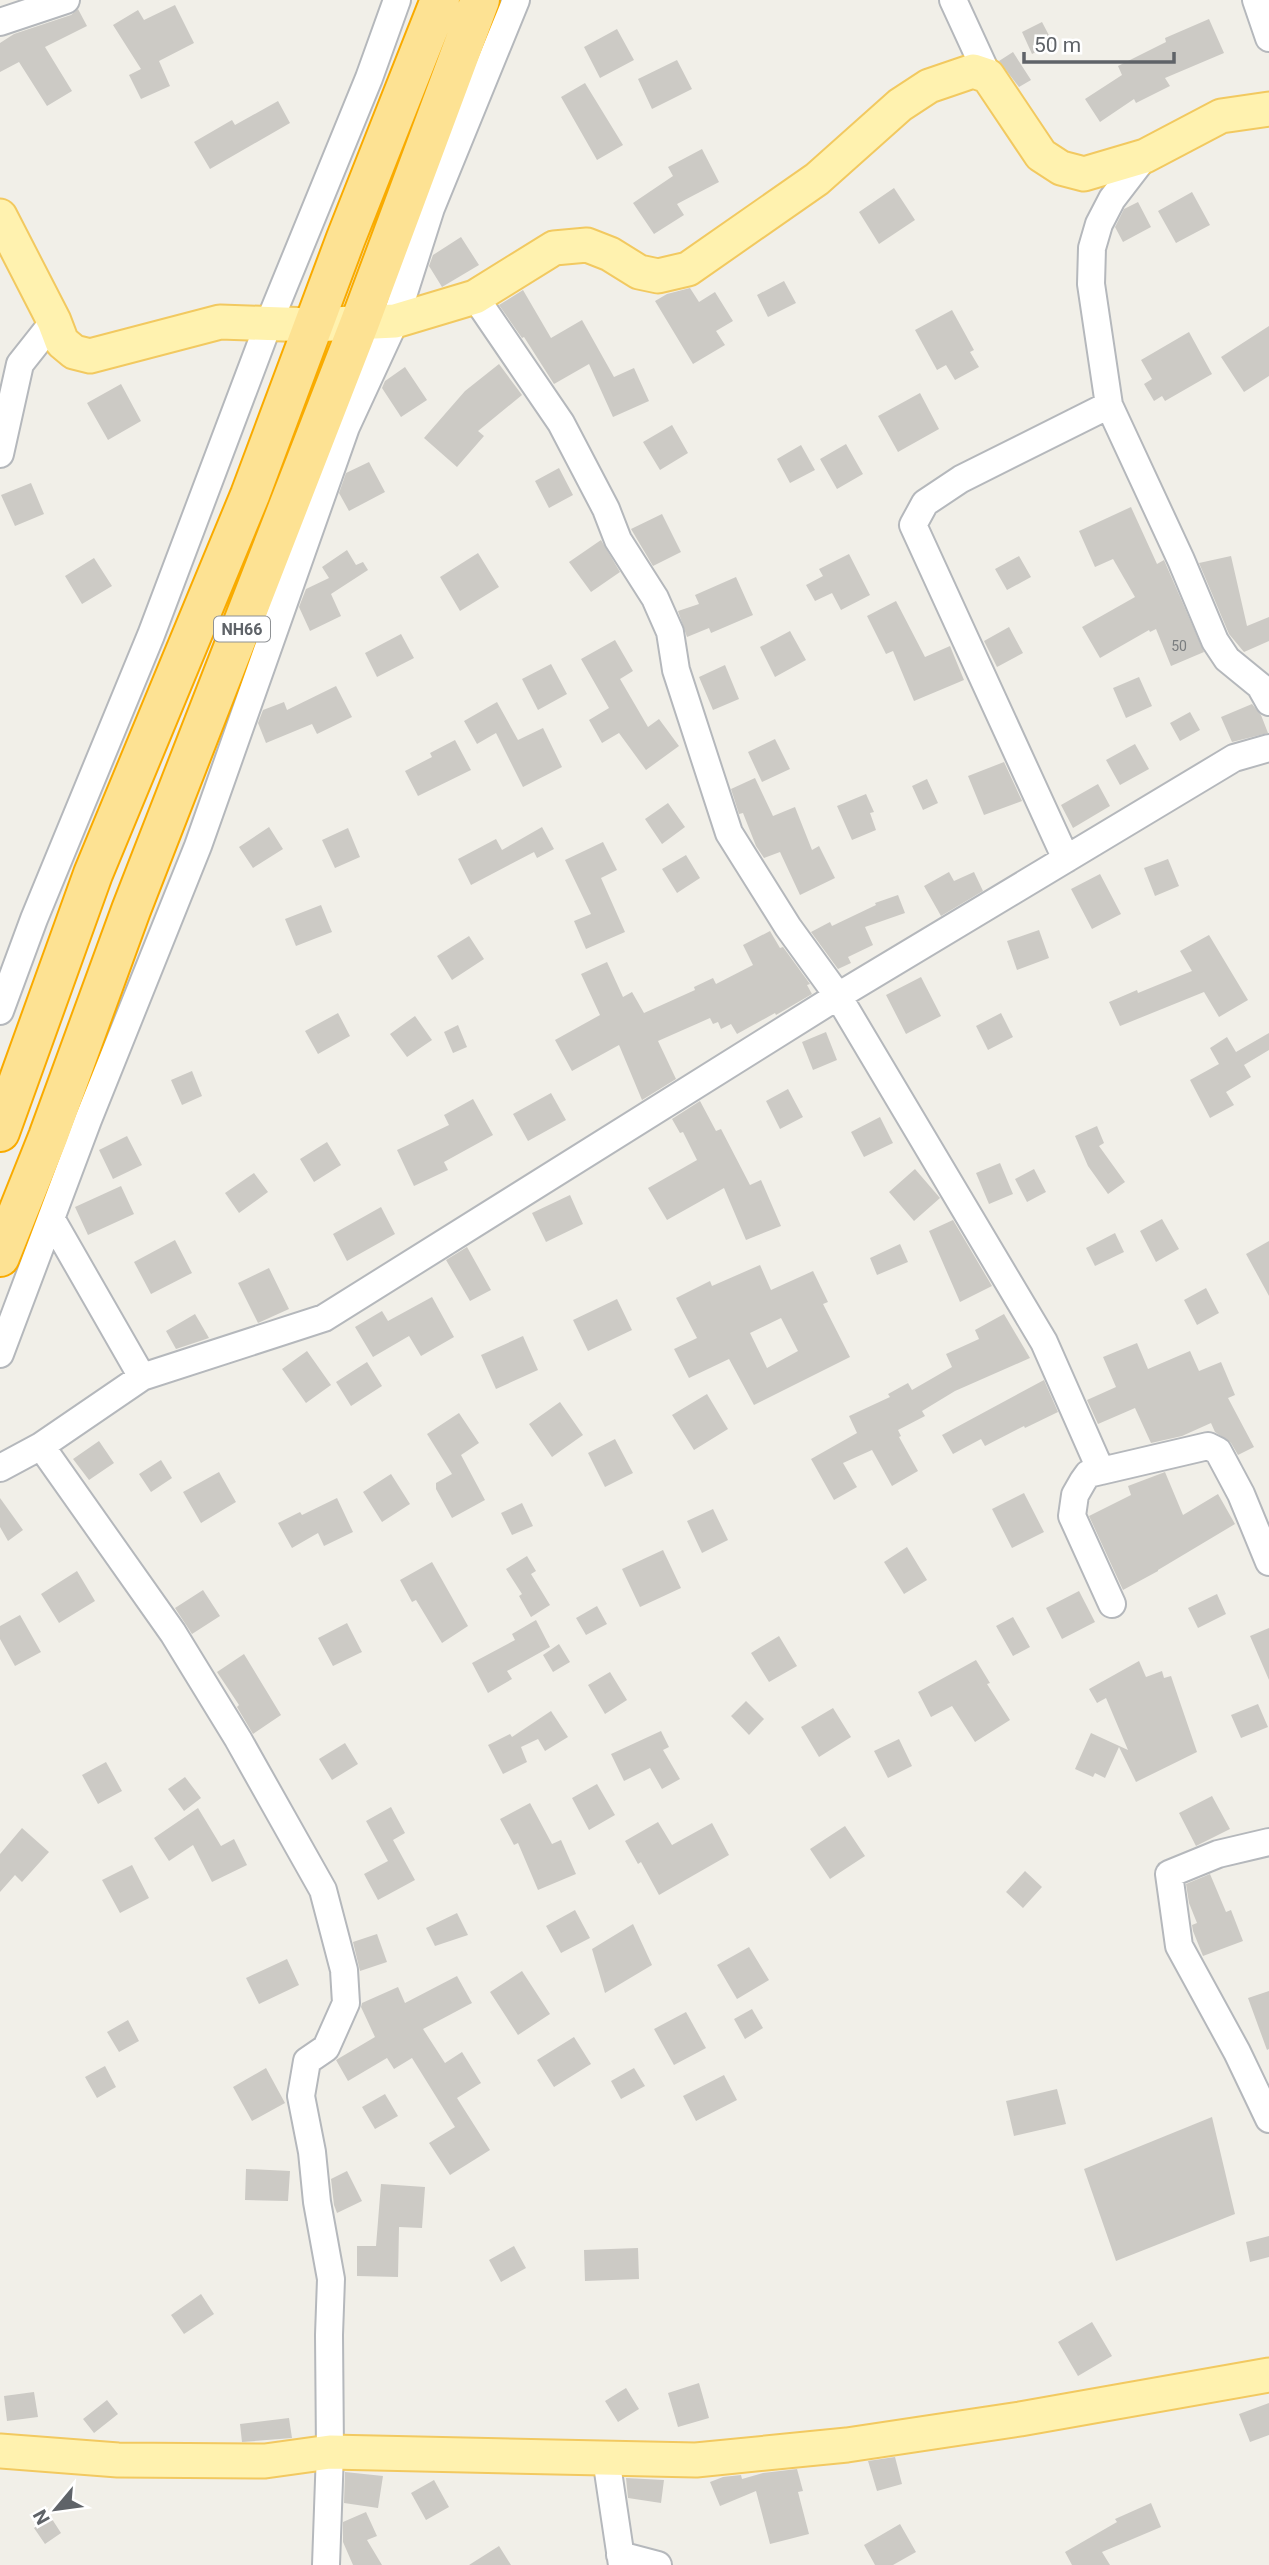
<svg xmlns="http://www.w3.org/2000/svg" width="1269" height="2565" viewBox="0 0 1269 2565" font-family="Roboto,sans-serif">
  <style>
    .building { fill: #cccac5; fill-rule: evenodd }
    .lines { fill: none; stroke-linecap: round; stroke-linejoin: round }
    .minor-casing { stroke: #b5b8bc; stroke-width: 30 }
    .major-casing { stroke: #f2c960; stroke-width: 37 }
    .highway-casing { stroke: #f9ab00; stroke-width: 42 }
    .minor { stroke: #fff; stroke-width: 26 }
    .major { stroke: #fff2af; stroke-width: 33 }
    .highway { stroke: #fde293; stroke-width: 38 }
    .labels { text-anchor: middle; stroke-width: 6; stroke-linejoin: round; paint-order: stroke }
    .number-label { font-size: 14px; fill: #7a7d7f }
    .shield { fill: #fff; stroke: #8f9295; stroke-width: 2 }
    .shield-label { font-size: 16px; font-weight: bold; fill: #5f6368 }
  </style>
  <rect width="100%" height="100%" fill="#f1efe8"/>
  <path class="building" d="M175,5L194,43L159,61L170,86L141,99L129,75L141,69L113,25L138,10L144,20Z
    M78,9L87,26L45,47L72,91L47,106L19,62L0,72V43L14,34L71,15Z
    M1209,19L1224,53L1165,78L1170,86L1136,103L1134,99L1100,122L1085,99L1122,75L1118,66L1166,42L1165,38Z
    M1042,22L1053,43L1032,54L1022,32Z
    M617,29L634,60L600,78L584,47Z
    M1013,52L1031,80L1019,87L999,61Z
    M677,60L692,89L652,109L638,79Z
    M585,83L623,145L597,160L561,97Z
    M278,101L290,123L210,169L194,142L232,120L235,125Z
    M702,149L719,182L677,204L684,215L654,234L633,203L673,176L668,167Z
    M894,188L915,220L879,244L859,212Z
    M1192,192L1210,225L1176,243L1158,211Z
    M1138,202L1151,227L1123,242L1115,227L1124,209Z
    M461,237L479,265L442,287L429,266L433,255Z
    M784,281L796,303L768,317L757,295Z
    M690,288L699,302L715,292L733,321L716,331L725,345L693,364L655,301L667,294Z
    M523,290L551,338L582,320L614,377L634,368L649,401L613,417L589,364L554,384L524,337L522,338L499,305Z
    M952,310L974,350L970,352L979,367L955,380L946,365L937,370L915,330Z
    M1269,326V376L1244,392L1221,357Z
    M1189,332L1212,374L1165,401L1162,396L1154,401L1144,384L1152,379L1141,360Z
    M499,364L522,395L478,431L484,436L457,467L424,438L465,391Z
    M405,367L427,400L401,417L382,388L385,381Z
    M121,384L141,421L108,440L87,403Z
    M920,393L939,429L898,452L878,416Z
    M672,425L688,453L660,470L643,442Z
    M846,444L863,474L837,489L820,459Z
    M801,445L815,470L790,483L777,459Z
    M369,462L385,492L349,511L339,493L346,473Z
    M559,468L573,495L549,508L535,481Z
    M31,483L44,514L15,526L1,495Z
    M1131,507L1157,564L1164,560L1204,652L1171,666L1156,629L1150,632L1149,630L1100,658L1082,627L1135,597L1113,559L1095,567L1079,531Z
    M662,514L681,552L653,566L631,529Z
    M601,540L620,572L591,592L569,562Z
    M347,550L356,565L363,562L368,570L331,594L341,616L310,631L299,607L306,589L329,578L322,567Z
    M478,553L499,587L460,611L440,577Z
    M849,554L870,595L841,610L832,593L815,601L806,585L823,576L819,569Z
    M1019,556L1031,577L1007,590L995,569Z
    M1231,556L1247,626L1269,617V641L1244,652L1229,634L1199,563Z
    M94,558L112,586L82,604L65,576Z
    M736,577L753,615L711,633L709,628L687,637L678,611L699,604L695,595Z
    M896,601L925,657L950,646L964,680L914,701L893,651L886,654L867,616Z
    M1009,627L1023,653L997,667L984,641Z
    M790,631L806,660L775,677L760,647Z
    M401,634L414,658L377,677L365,653Z
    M615,640L633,671L620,679L648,727L659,719L679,746L646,770L619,733L602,743L589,720L609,708L581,659Z
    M551,664L567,694L538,710L522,679Z
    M725,665L739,699L713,710L699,677Z
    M1139,677L1152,706L1126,718L1113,688Z
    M336,686L352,717L317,734L312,724L266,743L258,723L263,710L284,702L287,710Z
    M497,702L518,740L543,728L562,767L523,787L496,733L477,744L464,721Z
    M1252,704L1261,715L1268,733L1232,742L1221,717Z
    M1190,712L1200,730L1180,741L1170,723Z
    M775,739L790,769L762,782L748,752Z
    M455,740L471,770L418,796L405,771L432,757L430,753Z
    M1135,744L1149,769L1120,785L1106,760Z
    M1004,762L1022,801L984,815L968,776Z
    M755,778L773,816L795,807L812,850L819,846L835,878L800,895L780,852L764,858L756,846L743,813L739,814L731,789Z
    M927,779L938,803L923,810L912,786Z
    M1098,784L1110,806L1073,828L1061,805Z
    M866,794L874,812L870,813L876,830L852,840L837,806Z
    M668,803L685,827L662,844L645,819Z
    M269,827L283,849L253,868L239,847Z
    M542,827L554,849L537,858L534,852L471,885L458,859L496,839L502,850Z
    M348,828L360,857L335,868L322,840Z
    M603,842L617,870L601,878L625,932L586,949L574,921L591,914L565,860Z
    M686,855L700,878L677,893L662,869Z
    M1168,859L1179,886L1155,896L1144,868Z
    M949,872L954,881L974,872L983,891L941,916L924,886Z
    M1100,874L1121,914L1092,929L1071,889Z
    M898,895L905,913L865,927L873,945L848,957L851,963L838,969L811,932L830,922L832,926L876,905L875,903Z
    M321,905L332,932L296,946L285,919Z
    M1039,930L1049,958L1017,970L1007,941Z
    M770,931L780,948L783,947L810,984L807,985L812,994L776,1015L775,1013L737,1034L731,1024L721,1029L718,1022L713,1024L710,1018L658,1041L676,1079L642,1100L619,1045L572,1071L555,1040L600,1015L581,974L607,962L623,997L632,992L644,1013L695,990L694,987L713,978L716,984L753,965L743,945Z
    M1209,935L1248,1000L1219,1017L1204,992L1120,1026L1109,1002L1137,990L1138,993L1192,971L1180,951Z
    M469,936L484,959L452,980L437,956Z
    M921,977L941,1016L906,1034L886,995Z
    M338,1013L350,1036L318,1054L305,1031Z
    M1001,1013L1013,1037L988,1050L976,1026Z
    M415,1016L432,1040L407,1057L390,1034Z
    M458,1025L467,1047L453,1053L444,1032Z
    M826,1032L837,1060L813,1070L802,1042Z
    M1269,1033V1050L1244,1065L1251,1077L1226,1092L1234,1105L1210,1118L1190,1080L1219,1064L1210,1048L1227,1037L1236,1052Z
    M192,1071L202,1096L182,1105L171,1080Z
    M788,1089L803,1117L780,1129L766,1101Z
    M551,1093L566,1120L528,1141L513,1114Z
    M473,1099L493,1135L444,1162L448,1170L414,1186L397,1150L449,1125L444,1115Z
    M700,1101L716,1131L721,1129L750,1185L761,1180L781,1226L746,1240L724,1188L667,1220L648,1188L697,1160L683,1132L680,1133L672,1119Z
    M880,1117L893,1143L864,1157L851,1132Z
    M1097,1126L1104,1143L1099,1146L1125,1182L1108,1194L1088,1166L1075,1136Z
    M127,1136L142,1165L113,1179L99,1150Z
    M327,1142L341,1165L314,1182L300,1159Z
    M1000,1163L1013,1194L989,1204L976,1173Z
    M915,1169L940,1198L914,1221L889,1192Z
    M1034,1169L1046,1192L1027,1202L1015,1179Z
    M254,1173L268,1192L239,1213L225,1193Z
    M121,1186L134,1214L88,1235L75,1207Z
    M570,1195L583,1224L546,1242L532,1213Z
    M381,1207L395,1234L347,1261L333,1234Z
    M1162,1219L1179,1249L1156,1262L1140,1231Z
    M953,1220L992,1286L960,1302L929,1231Z
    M1115,1233L1124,1252L1095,1266L1086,1248Z
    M175,1240L192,1273L151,1294L134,1262Z
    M1269,1241V1296L1246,1254Z
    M900,1244L908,1262L877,1275L870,1258Z
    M467,1247L491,1290L470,1301L446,1260Z
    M760,1265L771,1290L813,1271L828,1302L823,1304L850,1357L754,1405L729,1359L689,1378L674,1349L697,1338L676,1298L710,1281L712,1286ZM781,1318L798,1351L767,1368L750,1333Z
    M269,1268L289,1309L258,1323L238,1283Z
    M1206,1288L1219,1313L1197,1325L1184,1300Z
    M432,1297L454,1337L421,1356L409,1336L373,1357L355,1327L382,1311L388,1321Z
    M617,1299L632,1330L588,1351L573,1320Z
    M195,1314L209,1338L176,1349L166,1331Z
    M1004,1314L1030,1358L955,1391L922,1411L925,1416L898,1430L901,1436L899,1437L918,1471L892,1486L872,1450L843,1463L857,1487L834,1500L811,1459L857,1433L849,1416L890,1397L888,1394L908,1383L912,1390L952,1367L946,1354L979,1339L975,1330Z
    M523,1336L538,1370L496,1389L481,1355Z
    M1137,1343L1148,1369L1190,1351L1199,1371L1221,1362L1235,1395L1228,1398L1254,1447L1238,1455L1231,1443L1215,1432L1211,1423L1182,1436L1151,1443L1135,1408L1098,1424L1087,1400L1116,1387L1103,1357Z
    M307,1351L331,1385L306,1403L282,1369Z
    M367,1362L382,1386L351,1406L336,1382Z
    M1044,1380L1058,1412L1025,1428L1024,1426L985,1446L981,1439L953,1454L942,1435Z
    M707,1394L728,1429L694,1450L672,1415Z
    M560,1402L583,1435L552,1457L529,1424Z
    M459,1413L479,1443L461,1455L485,1500L452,1518L436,1489V1483L452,1474L427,1434Z
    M615,1439L633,1473L605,1487L588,1453Z
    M99,1441L114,1463L89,1480L73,1459Z
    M161,1460L172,1478L151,1492L139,1474Z
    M219,1472L236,1502L201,1523L183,1492Z
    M1165,1472L1183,1515L1218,1494L1235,1524L1158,1570V1571L1123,1590L1089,1516L1131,1495L1128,1486Z
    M391,1474L410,1504L382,1522L363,1492Z
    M1024,1493L1044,1532L1012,1548L992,1509Z
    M0,1498L23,1530L8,1541L0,1527Z
    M337,1498L353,1532L324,1546L318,1533L292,1548L278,1523L300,1512L302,1515Z
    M522,1503L533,1526L512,1535L501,1513Z
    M713,1509L728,1540L702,1553L687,1521Z
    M907,1547L927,1580L904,1594L884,1562Z
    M663,1550L681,1588L640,1607L622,1569Z
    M527,1556L536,1571L531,1574L550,1605L531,1617L519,1596L522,1594L506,1569Z
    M432,1562L468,1626L442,1643L416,1600L412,1602L400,1580Z
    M77,1571L95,1601L59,1623L41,1594Z
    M203,1590L220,1616L192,1634L175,1608Z
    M1079,1591L1095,1622L1062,1639L1046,1608Z
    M1217,1594L1226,1614L1198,1628L1188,1608Z
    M597,1606L607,1624L586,1635L576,1618Z
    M20,1615L41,1652L15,1666L0,1639V1626Z
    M1013,1617L1030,1647L1013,1656L996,1626Z
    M536,1620L550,1647L507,1671L512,1679L488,1693L472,1663L515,1640L512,1634Z
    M347,1623L362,1652L333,1666L318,1638Z
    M1269,1628V1680L1250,1636Z
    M779,1636L797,1666L769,1682L751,1653Z
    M559,1644L570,1662L553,1672L543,1655Z
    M244,1654L281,1715L253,1734L237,1707L239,1705L217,1672Z
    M976,1660L990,1683L987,1684L1010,1720L975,1742L952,1706L931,1717L918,1692Z
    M1139,1661L1146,1677L1162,1671L1164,1678L1171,1676L1197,1752L1136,1782L1119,1747L1105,1778L1095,1773L1093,1777L1075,1769L1091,1733L1128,1750L1106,1698L1097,1703L1089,1689Z
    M610,1672L627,1700L605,1714L588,1685Z
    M746,1701L764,1719L749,1735L731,1716Z
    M1258,1704L1268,1727L1241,1738L1231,1715Z
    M833,1708L851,1737L819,1757L801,1727Z
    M551,1711L568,1737L545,1751L538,1739L521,1747L527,1762L503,1774L488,1745L510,1734L512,1737Z
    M661,1731L669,1747L663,1750L680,1779L662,1789L650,1768L624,1781L611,1754Z
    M899,1739L912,1766L888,1778L874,1751Z
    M345,1743L358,1764L332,1780L319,1759Z
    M106,1762L122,1791L98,1804L82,1775Z
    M185,1777L201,1798L184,1811L168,1789Z
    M597,1784L615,1815L589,1830L572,1798Z
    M1212,1796L1230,1829L1196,1846L1179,1813Z
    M530,1803L552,1844L561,1840L576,1874L538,1890L518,1843L514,1845L500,1819Z
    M391,1807L405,1833L393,1840L415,1880L378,1900L364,1874L388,1861L366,1821Z
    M198,1808L221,1846L234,1839L247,1865L212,1882L193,1845L169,1861L154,1838Z
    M658,1822L672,1845L712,1823L729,1855L659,1895L641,1862L638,1864L625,1841Z
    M845,1826L865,1856L830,1879L810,1849Z
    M22,1828L49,1852L22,1882L15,1875L0,1892V1854Z
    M132,1865L149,1898L120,1913L102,1880Z
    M1025,1871L1042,1887L1023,1908L1006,1892Z
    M1210,1874L1226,1912L1231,1910L1243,1941L1203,1956L1193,1931L1192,1925L1197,1923L1189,1903L1186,1884Z
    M575,1910L590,1938L561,1953L546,1926Z
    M457,1913L468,1935L435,1946L426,1928Z
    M633,1924L652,1965L605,1993L592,1949Z
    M377,1934L387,1962L360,1971L353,1942Z
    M749,1947L769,1980L737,1999L717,1965Z
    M287,1959L299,1985L259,2004L246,1978Z
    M522,1971L550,2014L518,2035L490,1992Z
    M457,1976L472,2003L423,2029L445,2063L462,2052L481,2083L457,2098L490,2150L450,2175L429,2143L455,2127L412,2058L394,2069L387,2058L348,2081L336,2060L375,2037L361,2007L362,2003L398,1987L405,2003Z
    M1269,1991V2049L1267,2050L1248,1998Z
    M752,2009L763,2028L745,2039L734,2019Z
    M686,2012L706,2048L674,2065L654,2029Z
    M128,2020L139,2041L119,2052L107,2032Z
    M574,2037L591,2064L554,2087L537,2060Z
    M105,2066L116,2087L97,2098L85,2077Z
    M266,2068L285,2103L252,2121L233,2087Z
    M634,2068L645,2086L621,2099L611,2081Z
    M724,2075L737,2100L696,2121L683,2096Z
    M1057,2089L1066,2124L1014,2136L1006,2101Z
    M385,2094L398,2116L375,2129L362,2107Z
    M1212,2117L1235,2214L1116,2261L1084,2169Z
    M246,2169L290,2171L288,2201L245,2200Z
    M347,2171L362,2201L337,2213L334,2205L331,2179Z
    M381,2184L425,2187L422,2228L399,2227L398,2277L357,2276V2246H376Z
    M1269,2236V2257L1250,2262L1246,2242Z
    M514,2246L526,2268L501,2282L489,2260Z
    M638,2248L639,2279L585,2281L584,2250Z
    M201,2294L214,2314L184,2334L171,2315Z
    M1092,2322L1112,2356L1078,2376L1058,2342Z
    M699,2383L709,2418L678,2427L668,2393Z
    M626,2388L639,2409L618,2422L605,2401Z
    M34,2392L38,2417L7,2421L4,2396Z
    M107,2400L118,2414L94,2433L83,2419Z
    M1269,2403V2435L1250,2442L1239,2414Z
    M289,2418L292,2438L242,2442L240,2424Z
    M895,2457L902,2484L877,2491L868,2461Z
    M797,2469L803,2491L798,2492L809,2534L770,2544L756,2491L720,2506L710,2482L723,2477L741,2475L742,2479L763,2473Z
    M345,2472L383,2476L378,2508L344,2503Z
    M626,2478L664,2480L661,2503L628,2498Z
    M434,2480L449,2507L426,2520L411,2493Z
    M1151,2503L1161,2527L1102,2552L1110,2565H1072L1065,2552L1117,2522L1115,2519Z
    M366,2512L377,2536L367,2540L382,2565H353L343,2542V2522Z
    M50,2516L61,2533L45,2544L34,2528Z
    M900,2524L916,2552L893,2565H875L864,2545Z
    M499,2546L511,2565H469Z"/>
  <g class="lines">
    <defs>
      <path id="minor" d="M953,0L988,76
        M1256,0L1269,38
        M0,22L66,0
        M1145,156L1112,199L1099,224L1092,248L1091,284L1109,405L1181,560L1215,641L1227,659L1260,686L1269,702
        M475,297L561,423L606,509L618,540L655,598L670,632L676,670L729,833L788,927L838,996L1044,1342L1101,1471L1088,1474L1083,1481L1075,1495L1072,1516L1112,1604
        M0,454L20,364L54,321
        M1066,859L913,525L925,503L961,479L1109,405
        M0,1011L34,919L151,635L268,325L369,78L397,0
        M52,1220L142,1377
        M0,1354L88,1120L198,846L346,427L395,321L431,208L516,0
        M41,1446L173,1633L238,1739L323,1890L344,1970L346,2003L326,2048L307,2061L301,2096L312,2152L317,2202L331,2279L329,2335L330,2452L326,2565
        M0,1468L41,1446L142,1377L324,1318L838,996L1234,758L1269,748
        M1101,1471L1208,1446L1218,1451L1241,1494L1269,1562
        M1269,1842L1218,1854L1169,1874L1179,1946L1237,2052L1269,2119
        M606,2458L622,2565
        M620,2555L658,2565"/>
      <path id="major" d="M0,216L54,321L62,342L74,352L90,356L220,322L312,325L395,321L475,297L554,248L587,245L610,254L639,272L658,276L688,269L817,179L900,105L929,86L973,71L988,76L1041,155L1061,168L1084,174L1145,156L1221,116L1269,109
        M0,2451L118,2460L265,2461L330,2452L696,2460L847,2445L1020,2419L1269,2375"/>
      <path id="highway" d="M0,1132L93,874L250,495L346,238L440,0
        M0,1257L48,1137L131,910L360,322L480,0"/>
    </defs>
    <use href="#minor" class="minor-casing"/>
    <use href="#major" class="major-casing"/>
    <use href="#highway" class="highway-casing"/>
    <use href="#minor" class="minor"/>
    <use href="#major" class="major"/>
    <use href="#highway" class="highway"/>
  </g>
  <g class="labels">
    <g class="number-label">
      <text x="1179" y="651">50</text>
    </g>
    <rect class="shield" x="214" y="616.5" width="56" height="25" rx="5"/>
    <g class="shield-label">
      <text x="242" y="635">NH66</text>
    </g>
  </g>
  <g transform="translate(56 2509) rotate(241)" stroke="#ffffff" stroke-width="5" paint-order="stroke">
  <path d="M0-5L12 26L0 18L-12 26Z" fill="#5f6368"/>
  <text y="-10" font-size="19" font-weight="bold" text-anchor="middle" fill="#5f6368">N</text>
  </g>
  <path d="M1024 52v10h150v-10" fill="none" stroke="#5f6368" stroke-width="3.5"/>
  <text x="1034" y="52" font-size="21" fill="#5f6368" stroke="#ffffff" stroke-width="5" paint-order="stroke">50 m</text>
</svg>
